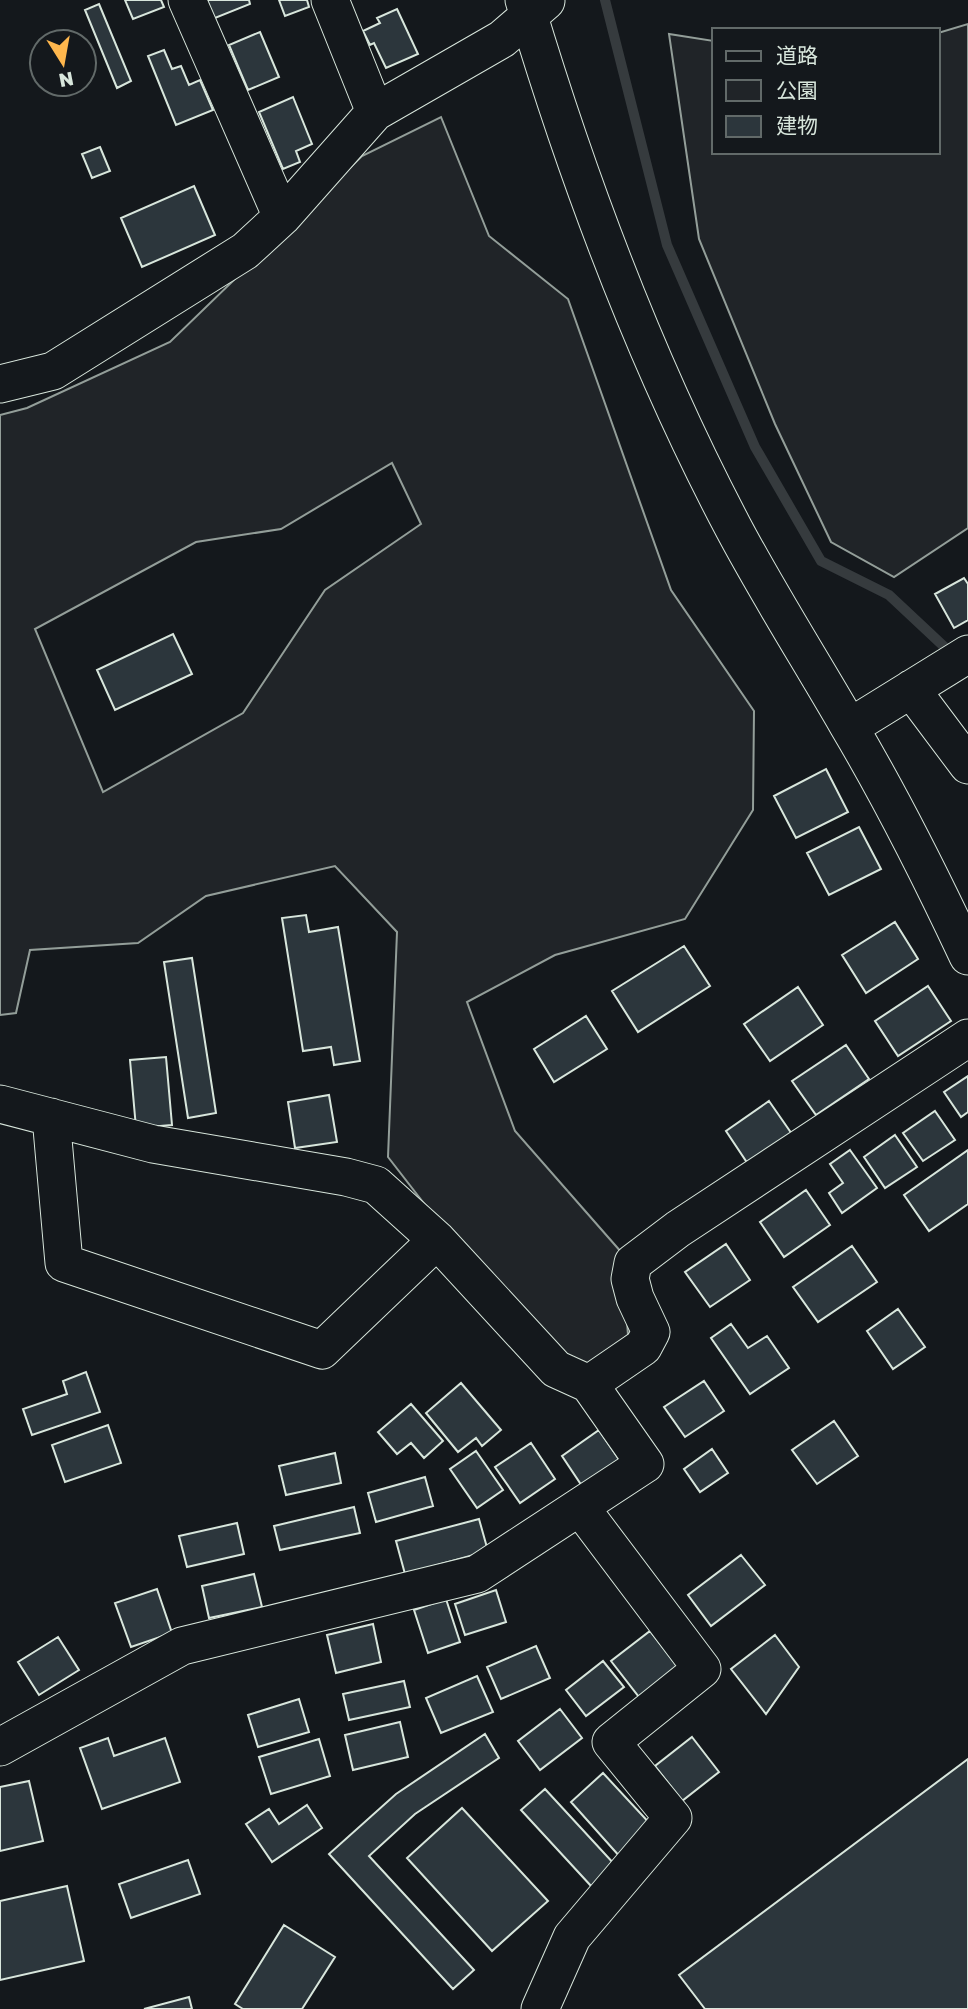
<svg xmlns="http://www.w3.org/2000/svg" width="968" height="2009" viewBox="0 0 968 2009" font-family="'Golos Text','Noto Sans JP',sans-serif">
  <style>
    .green { fill: #202428; stroke: #939e99; stroke-width: 2; fill-rule: evenodd }
    .lines { fill: none; stroke-linecap: round; stroke-linejoin: round }
    .stream { stroke: #363b3e; stroke-width: 10 }
    .building { fill: #2c363c; stroke: #d8e6dc; stroke-width: 2 }
    .minor-casing { stroke: #d8e6dc; stroke-width: 39 }
    .minor { stroke: #14181c; stroke-width: 37 }
  </style>
  <rect width="100%" height="100%" fill="#14181c"/>
  <path class="green" d="M968,24V528L894,577L831,542L775,424L699,239L669,34L714,41V152H938V33Z
    M441,117L489,236L568,299L671,590L754,711L753,810L685,919L555,955L467,1002L515,1131L622,1253L628,1335L583,1371L447,1233L388,1157L397,932L335,866L206,896L138,943L30,950L16,1013L0,1015V415L27,408L170,342L362,156ZM392,463L421,524L325,590L243,713L103,792L35,629L196,542L281,529Z"/>
  <g class="lines">
    <path class="stream" d="M605,0L667,245L755,447L821,561L889,595L952,654"/>
  </g>
  <path class="building" d="M125,0H161L164,7L133,19Z
    M202,0H249L250,4L210,20Z
    M279,0H307L309,7L285,16Z
    M99,4L131,81L117,88L85,10Z
    M397,9L418,54L386,68L374,43L370,45L363,31L380,23L377,18Z
    M260,32L279,77L248,90L229,45Z
    M164,50L172,69L181,66L189,85L200,80L213,110L176,125L148,56Z
    M293,97L312,144L296,151L300,162L283,169L259,112Z
    M100,147L110,171L92,178L82,154Z
    M194,186L215,235L142,267L121,218Z
    M964,578L968,584V620L954,628L935,594Z
    M173,634L192,674L115,710L97,670Z
    M826,769L848,812L796,838L774,796Z
    M859,827L881,869L829,895L807,853Z
    M306,915L309,932L338,927L360,1061L334,1065L331,1047L303,1051L282,918Z
    M895,922L918,959L866,993L842,955Z
    M684,946L710,986L638,1032L612,991Z
    M192,958L216,1113L188,1118L164,962Z
    M928,986L951,1021L898,1056L875,1021Z
    M798,987L823,1025L770,1061L744,1024Z
    M586,1016L607,1049L554,1082L534,1049Z
    M846,1045L869,1079L816,1115L792,1081Z
    M166,1057L172,1125L136,1128L130,1060Z
    M968,1076V1112L961,1117L944,1092Z
    M329,1095L337,1142L295,1148L288,1102Z
    M769,1101L794,1137L750,1167L726,1131Z
    M935,1111L955,1140L923,1161L903,1133Z
    M895,1135L917,1167L885,1188L864,1157Z
    M850,1150L877,1188L842,1213L829,1193L843,1183L830,1164Z
    M968,1150V1204L929,1231L904,1195Z
    M806,1190L830,1225L784,1257L760,1222Z
    M726,1244L750,1280L710,1307L685,1272Z
    M852,1246L877,1282L818,1322L793,1287Z
    M898,1309L925,1347L893,1369L867,1331Z
    M731,1324L748,1348L767,1336L789,1368L750,1394L711,1338Z
    M86,1372L100,1412L32,1435L23,1409L67,1394L63,1381Z
    M704,1381L724,1411L685,1437L664,1407Z
    M461,1383L501,1430L482,1446L476,1438L458,1452L426,1413Z
    M411,1404L443,1441L424,1458L411,1443L397,1454L378,1432Z
    M834,1421L858,1456L817,1484L792,1450Z
    M108,1425L121,1463L65,1482L52,1445Z
    M599,1430L620,1461L582,1486L562,1456Z
    M531,1443L555,1479L520,1503L495,1467Z
    M712,1449L728,1473L700,1492L684,1469Z
    M476,1451L503,1490L477,1508L450,1469Z
    M335,1453L341,1483L286,1495L279,1466Z
    M425,1477L433,1506L376,1522L368,1493Z
    M354,1507L360,1533L280,1550L274,1526Z
    M479,1519L488,1551L405,1574L396,1541Z
    M237,1523L244,1554L187,1567L179,1536Z
    M741,1555L765,1585L711,1626L688,1595Z
    M254,1574L262,1607L209,1618L202,1586Z
    M157,1589L172,1633L131,1647L115,1603Z
    M496,1590L506,1622L465,1635L455,1604Z
    M446,1599L460,1642L428,1653L414,1610Z
    M373,1624L381,1662L336,1673L327,1635Z
    M650,1631L678,1667L639,1697L611,1661Z
    M775,1635L799,1667L766,1714L731,1669Z
    M58,1637L79,1670L39,1695L18,1662Z
    M536,1646L550,1678L501,1699L487,1667Z
    M603,1661L624,1687L586,1716L566,1690Z
    M477,1676L493,1712L441,1733L426,1698Z
    M404,1681L410,1707L349,1720L343,1694Z
    M299,1699L309,1732L258,1747L248,1715Z
    M560,1709L582,1738L540,1770L518,1741Z
    M400,1722L408,1757L353,1770L345,1735Z
    M485,1734L499,1758L415,1814L369,1856L474,1970L453,1989L329,1854L396,1794Z
    M692,1737L719,1772L682,1801L655,1766Z
    M108,1738L114,1756L165,1738L180,1782L102,1809L80,1748Z
    M319,1739L330,1776L271,1794L259,1757Z
    M968,1759V2009H705L679,1975Z
    M603,1773L654,1828L621,1858L571,1802Z
    M29,1781L43,1841L0,1851V1787Z
    M545,1789L616,1866L592,1887L521,1810Z
    M307,1805L322,1828L272,1862L246,1824L269,1809L279,1824Z
    M462,1808L548,1901L492,1951L407,1858Z
    M188,1860L200,1894L131,1918L119,1884Z
    M67,1886L84,1961L0,1980V1901Z
    M284,1925L335,1957L302,2009H243L235,2004Z
    M189,1997L192,2009H144Z"/>
  <g class="lines">
    <defs>
      <path id="minor" d="M187,0L282,217
        M330,0L375,112
        M524,0C578,181 645,360 733,527C769,595 810,659 848,725C892,799 931,877 968,956
        M0,384L53,371L245,251L282,217L375,112L502,39L546,1
        M911,689L968,765
        M850,727L968,654
        M0,1104L153,1144L346,1177L376,1185L437,1240L556,1369L589,1384L645,1464L477,1574L182,1646L0,1747
        M51,1117L64,1263L322,1350L437,1240
        M589,1384L643,1347L651,1332L635,1298L630,1279L633,1263L678,1229L968,1038
        M540,2009L572,1937L673,1818L611,1742L702,1669L580,1507"/>
    </defs>
    <use href="#minor" class="minor-casing"/>
    <use href="#minor" class="minor"/>
  </g>
  <rect x="712" y="28" width="228" height="126" fill="#14181c" stroke="#626a69" stroke-width="2"/>
  <rect x="726" y="51" width="35" height="10" fill="#14181c" stroke="#626a69" stroke-width="2"/>
  <text x="776" y="63" font-size="21" fill="#d8e6dc">道路</text>
  <rect x="726" y="80" width="35" height="21" fill="#202428" stroke="#626a69" stroke-width="2"/>
  <text x="776" y="98" font-size="21" fill="#d8e6dc">公園</text>
  <rect x="726" y="116" width="35" height="21" fill="#2c363c" stroke="#626a69" stroke-width="2"/>
  <text x="776" y="133" font-size="21" fill="#d8e6dc">建物</text>
  <g transform="translate(63 63) rotate(169)"><circle r="33" fill="#14181c" stroke="#626a69" stroke-width="2"/>
  <path d="M0-5L12 26L0 18L-12 26Z" fill="#ffb74d"/>
  <text y="-10" font-size="19" font-weight="bold" text-anchor="middle" fill="#d8e6dc">N</text>
  </g>
</svg>
